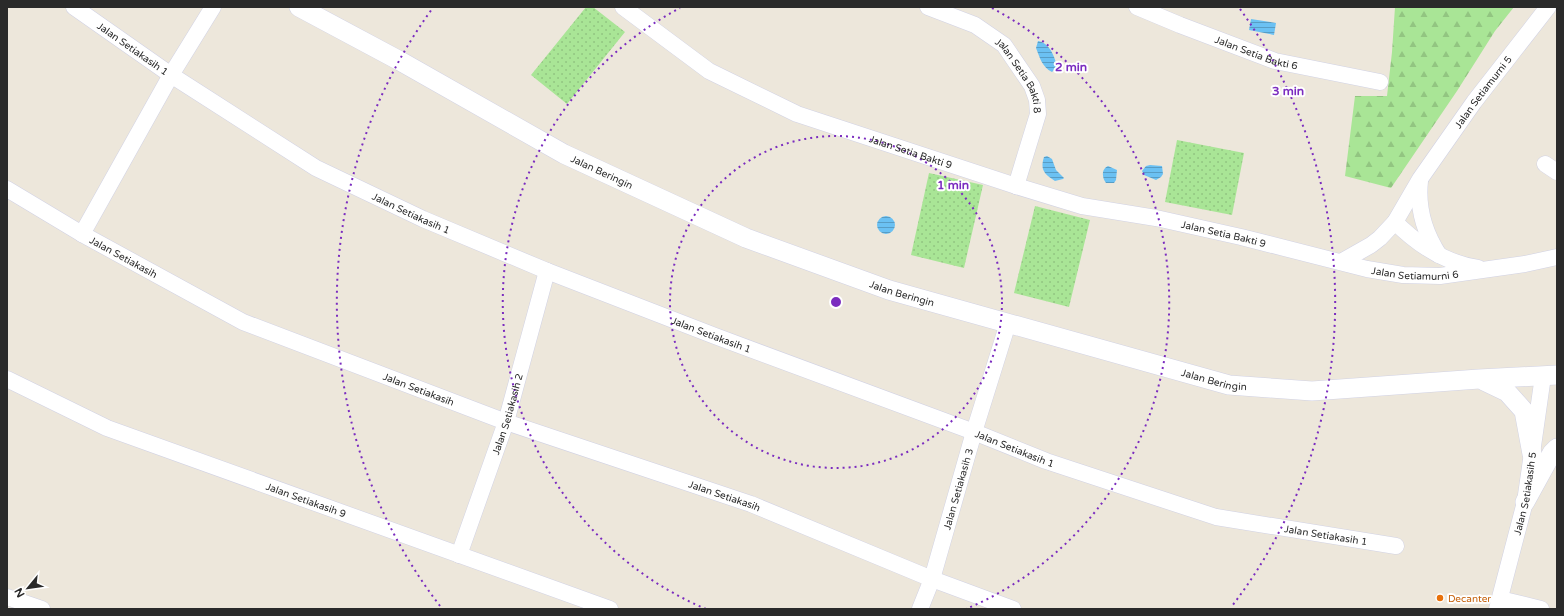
<svg xmlns="http://www.w3.org/2000/svg" width="1564" height="616" viewBox="0 0 1564 616" font-family="'Varela Round',sans-serif">
  <style>
    .grass { fill: url(#grass-dots) }
    .forest { fill: url(#forest-firs) }
    .water { fill: url(#water-rules) }
    .lines { fill: none; stroke-linecap: round; stroke-linejoin: round }
    .minor-casing { stroke: #d1d2e4; stroke-width: 17 }
    .tertiary-casing { stroke: #d1d2e4; stroke-width: 20 }
    .minor { stroke: #fff; stroke-width: 16 }
    .tertiary { stroke: #fff; stroke-width: 19 }
    .ring { fill: none; stroke: #7b2cbf; stroke-width: 2; stroke-dasharray: 2 4 }
    .food-dot { fill: #e8710a; stroke: #fff; stroke-width: 1.5 }
    .labels { text-anchor: middle; stroke-width: 4; stroke-linejoin: round; paint-order: stroke }
    .street-label { font-size: 10px; fill: #2a2a2a; stroke: #fff }
    .food-label { font-size: 10px; fill: #c56008; stroke: #fff; text-anchor: start }
    .centre { fill: #7b2cbf; stroke: #fff; stroke-width: 2 }
    .ring-label { font-size: 12px; text-anchor: middle; font-weight: bold; fill: #7b2cbf; stroke: #fff; stroke-width: 4; stroke-linejoin: round; paint-order: stroke }
  </style>
  <defs>
    <pattern id="grass-dots" width="8" height="8" patternUnits="userSpaceOnUse"><rect width="8" height="8" fill="#a9e596"/><path d="M2 2h.1M6 6h.1" fill="none" stroke="#92c581" stroke-width="1.8" stroke-linecap="round"/></pattern>
    <pattern id="forest-firs" width="22" height="20" patternUnits="userSpaceOnUse"><rect width="22" height="20" fill="#a9e596"/><path d="M5 1l3.5 6h-7zM16 11l3.5 6h-7z" fill="#92c581"/></pattern>
    <pattern id="water-rules" width="6" height="5" patternUnits="userSpaceOnUse"><rect width="6" height="5" fill="#6bc1f3"/><path d="M0 2.5h6" fill="none" stroke="#589dc5"/></pattern>
  </defs>
  <rect width="100%" height="100%" fill="#ede7db"/>
  <path class="grass" d="M586,7H593L625,32L567,104L531,75Z
    M1177,140L1244,153L1232,215L1165,202Z
    M929,173L983,185L964,268L911,255Z
    M1035,206L1090,220L1069,307L1014,293Z"/>
  <path class="forest" d="M1395,7H1514L1495,31L1457,91L1391,188L1345,176L1355,96H1387L1392,52Z"/>
  <path class="water" d="M1251,19L1276,23L1274,35L1249,30Z
    M1038,41C1050,43 1055,57 1057,67L1052,72C1042,67 1040,58 1036,48Z
    M1047,156L1052,159L1056,170L1064,178L1063,179L1055,181C1044,174 1040,170 1044,157Z
    M1150,165L1162,166L1163,174L1161,177L1156,180L1144,175L1142,171L1146,166Z
    M1108,166L1117,170L1116,180L1114,183H1106C1102,178 1101,169 1108,166Z
    M877 225a9 9 0 1 1 18 0a9 9 0 1 1-18 0Z"/>
  <g class="lines">
    <defs>
      <g id="minor">
        <path id="s1" d="M74,7L171,75L316,168L423,219L547,271L715,336L974,432L1046,461L1216,517L1396,546"/>
        <path id="s2" d="M623,7L709,71L797,114L1016,186L1082,206L1156,218L1241,237L1367,269L1403,275L1440,276L1525,264L1557,257"/>
        <path id="s3" d="M928,7L975,25L1004,45L1032,86L1037,100L1038,114L1016,186"/>
        <path id="s4" d="M1137,7L1180,25L1275,61L1380,82"/>
        <path d="M1545,164L1557,172"/>
        <path d="M1420,181C1417,209 1424,232 1439,255"/>
        <path id="s5" d="M7,189L82,234L243,322L506,422L751,504L932,579L1013,609"/>
        <path d="M1395,222C1418,245 1445,263 1478,268"/>
        <path d="M82,234L171,75L213,7"/>
        <path id="s6" d="M1341,262L1371,245L1380,238L1395,222L1420,179L1474,102L1548,7"/>
        <path id="s7" d="M7,379L107,428L610,609"/>
        <path id="s8" d="M459,555L506,422L547,271"/>
        <path d="M7,597L42,609"/>
        <path d="M1500,599L1541,609"/>
        <path id="s9" d="M920,609L932,579L974,432L1008,323"/>
        <path id="s10" d="M1497,609L1525,502L1543,376"/>
      </g>
      <g id="tertiary">
        <path id="s11" d="M299,7L400,61L564,154L746,238L889,290L1229,385L1312,391L1479,379L1557,375"/>
        <path d="M1484,381L1507,392L1524,411L1532,454"/>
        <path d="M1525,502L1552,453L1557,448"/>
      </g>
    </defs>
    <use href="#minor" class="minor-casing"/>
    <use href="#tertiary" class="tertiary-casing"/>
    <use href="#minor" class="minor"/>
    <use href="#tertiary" class="tertiary"/>
  </g>
  <g class="ring">
    <circle cx="836" cy="302" r="166"/>
    <path d="M706 609A333 333 0 0 1 680 8M992 8A333 333 0 0 1 966 609"/>
    <path d="M440 606A499 499 0 0 1 432 9M1240 9A499 499 0 0 1 1232 606"/>
  </g>
  <circle class="food-dot" cx="1440" cy="598" r="4"/>
  <g class="labels">
    <g class="street-label">
      <text dy="4" stroke="none"><textPath href="#s1" startOffset="72">Jalan Setiakasih 1</textPath></text>
      <text dy="4" stroke="none"><textPath href="#s4" startOffset="128">Jalan Setia Bakti 6</textPath></text>
      <text dy="4" stroke="none"><textPath href="#s3" startOffset="120">Jalan Setia Bakti 8</textPath></text>
      <text dy="4" stroke="none"><textPath href="#s6" startOffset="225">Jalan Setiamurni 5</textPath></text>
      <text dy="4" stroke="none"><textPath href="#s2" startOffset="325">Jalan Setia Bakti 9</textPath></text>
      <text dy="4" stroke="none"><textPath href="#s11" startOffset="345">Jalan Beringin</textPath></text>
      <text dy="4" stroke="none"><textPath href="#s1" startOffset="396">Jalan Setiakasih 1</textPath></text>
      <text dy="4" stroke="none"><textPath href="#s2" startOffset="649">Jalan Setia Bakti 9</textPath></text>
      <text dy="4" stroke="none"><textPath href="#s5" startOffset="135">Jalan Setiakasih</textPath></text>
      <text dy="4" stroke="none"><textPath href="#s2" startOffset="845">Jalan Setiamurni 6</textPath></text>
      <text dy="4" stroke="none"><textPath href="#s11" startOffset="669">Jalan Beringin</textPath></text>
      <text dy="4" stroke="none"><textPath href="#s1" startOffset="720">Jalan Setiakasih 1</textPath></text>
      <text dy="4" stroke="none"><textPath href="#s11" startOffset="993">Jalan Beringin</textPath></text>
      <text dy="4" stroke="none"><textPath href="#s5" startOffset="459">Jalan Setiakasih</textPath></text>
      <text dy="4" stroke="none"><textPath href="#s8" startOffset="149">Jalan Setiakasih 2</textPath></text>
      <text dy="4" stroke="none"><textPath href="#s1" startOffset="1044">Jalan Setiakasih 1</textPath></text>
      <text dy="4" stroke="none"><textPath href="#s9" startOffset="126">Jalan Setiakasih 3</textPath></text>
      <text dy="4" stroke="none"><textPath href="#s10" startOffset="119">Jalan Setiakasih 5</textPath></text>
      <text dy="4" stroke="none"><textPath href="#s5" startOffset="783">Jalan Setiakasih</textPath></text>
      <text dy="4" stroke="none"><textPath href="#s7" startOffset="323">Jalan Setiakasih 9</textPath></text>
      <text dy="4" stroke="none"><textPath href="#s1" startOffset="1368">Jalan Setiakasih 1</textPath></text>
    </g>
    <g class="food-label">
      <text x="1448" y="602">Decanter</text>
    </g>
  </g>
  <circle cx="836" cy="302" r="6" class="centre"/>
  <g class="ring-label">
    <text x="1071" y="71">2 min</text>
    <text x="1288" y="95">3 min</text>
    <text x="953" y="189">1 min</text>
  </g>
  <rect width="1564" height="616" fill="none" stroke="#2a2a2a" stroke-width="16"/>
  <g transform="translate(28 588) rotate(241)" stroke="#ffffff" stroke-width="3" paint-order="stroke">
  <path d="M0-3L7 15L0 10L-7 15Z" fill="#2a2a2a"/>
  <text y="-6" font-size="11" font-weight="bold" text-anchor="middle" fill="#2a2a2a">N</text>
  </g>
</svg>
